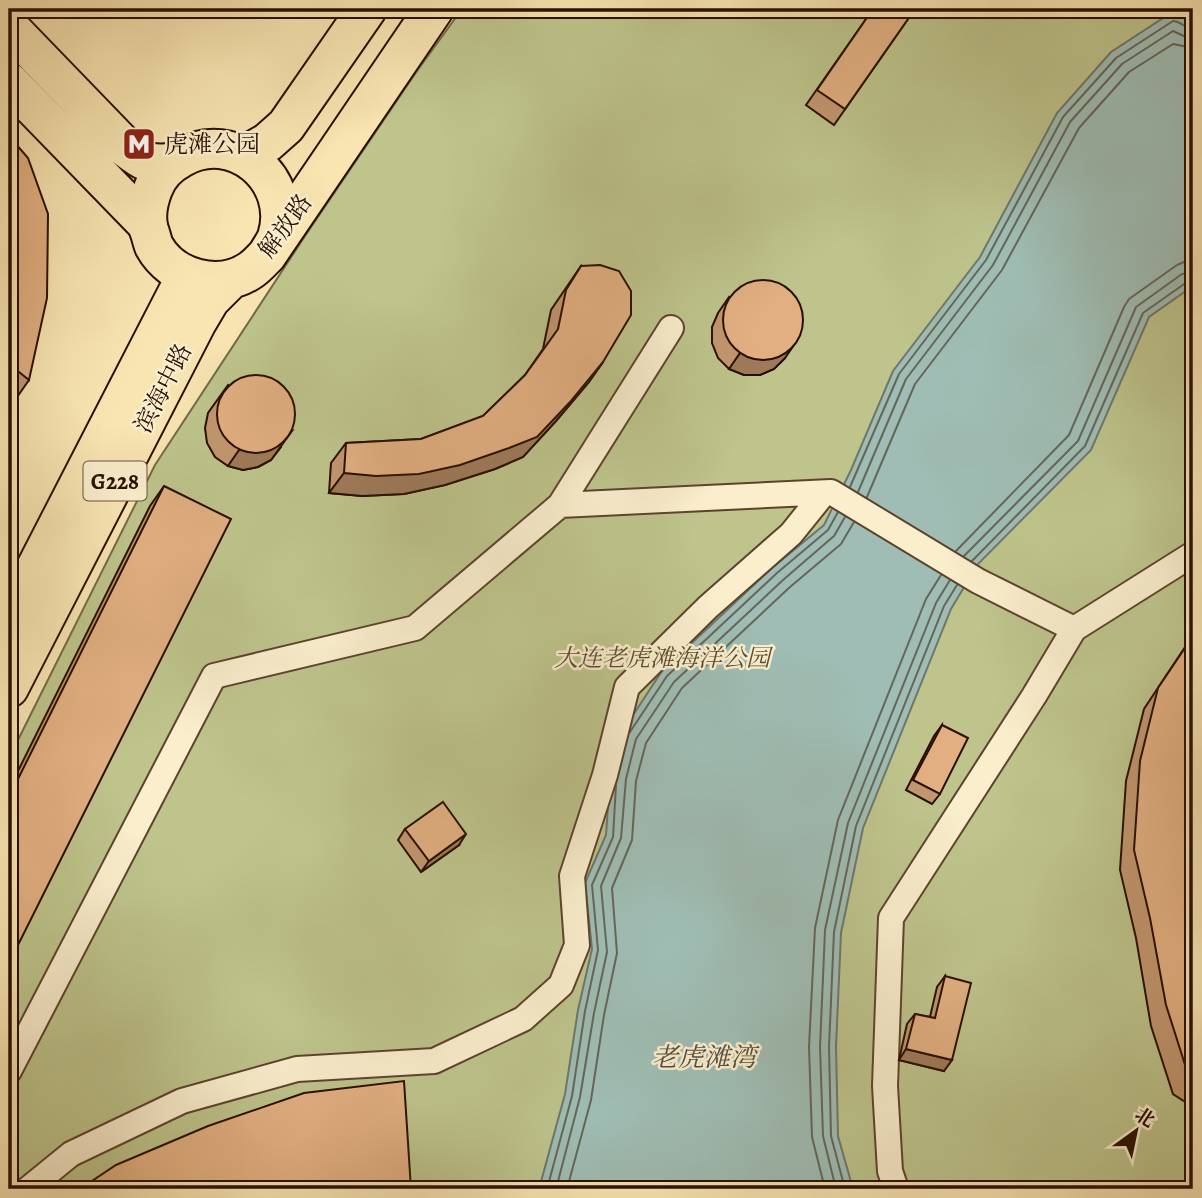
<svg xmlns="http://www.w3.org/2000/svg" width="1202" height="1198" viewBox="0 0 1202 1198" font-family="Alegreya,'Noto Serif SC',serif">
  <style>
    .green { fill: #bec48c; stroke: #736a46; stroke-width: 2 }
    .water { fill: #9fbdb4; stroke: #6f776c; stroke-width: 2 }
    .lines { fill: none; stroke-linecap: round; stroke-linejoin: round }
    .shore { stroke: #64665a; stroke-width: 2 }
    .pedestrian-casing { stroke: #5c442c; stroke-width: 28 }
    .primary-casing { stroke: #280f00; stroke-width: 42 }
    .trunk-casing { stroke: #280f00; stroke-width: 42 }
    .pedestrian { stroke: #faeecd; stroke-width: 24 }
    .primary { stroke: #f8e5b2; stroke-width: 38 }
    .trunk { stroke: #f8e5b2; stroke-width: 38 }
    .wall { fill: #c2966f; stroke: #280f00; stroke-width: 2 }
    .shaded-wall { fill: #9e7a5a; stroke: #280f00; stroke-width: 2 }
    .building { fill: #e1af81; stroke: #280f00; stroke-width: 2 }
    .labels { text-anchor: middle; stroke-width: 5; stroke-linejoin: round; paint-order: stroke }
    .shield { fill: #faeecd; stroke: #67523e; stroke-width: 2 }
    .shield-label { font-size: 23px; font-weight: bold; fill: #280f00 }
    .poi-label { font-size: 24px; fill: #280f00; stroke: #faeecd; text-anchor: start }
    .street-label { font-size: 24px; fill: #280f00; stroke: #faeecd }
    .park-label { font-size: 24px; font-style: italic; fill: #5c4e31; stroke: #faeecd }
    .water-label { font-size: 26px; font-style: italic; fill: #524c3f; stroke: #faeecd }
  </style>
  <rect width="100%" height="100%" fill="#f8e5b2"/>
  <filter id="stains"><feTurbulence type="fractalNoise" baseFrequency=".00286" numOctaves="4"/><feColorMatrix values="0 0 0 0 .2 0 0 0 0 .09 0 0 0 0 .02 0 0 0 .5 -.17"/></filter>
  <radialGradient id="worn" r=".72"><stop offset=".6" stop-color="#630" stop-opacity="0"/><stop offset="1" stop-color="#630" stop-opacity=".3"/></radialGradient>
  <path class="green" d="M462,9H1193V1189H9V758L155,465L305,236L417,71Z"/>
  <path class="water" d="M1174,11L1193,24V286L1149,317L1091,450L978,564L951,609L863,828L841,933L836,1047L838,1136L853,1189H539L565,1094L578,1010L592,949L585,883L606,835L610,777L622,732L662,671L772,568L824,525L851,470L893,371L980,257L1057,113L1111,52Z"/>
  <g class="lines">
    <path class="shore" d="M850,487L899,374L986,260L1063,117L1116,58L1173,21C1181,21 1185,29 1193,29
      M858,492L906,379L993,265L1070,122L1122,64L1173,31L1186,37L1193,38
      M867,497L915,384L1002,270L1079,128L1129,72L1173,44L1193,48
      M956,551L1069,435L1124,307L1129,299L1177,265L1184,262L1193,261
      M964,556L1078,441L1136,307L1182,274L1193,272
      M972,561L1085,446L1143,313L1187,282L1193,280
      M630,732L667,676L777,573L828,530L838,512
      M547,1189L572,1096L585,1011L598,950L592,885L613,837L616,785
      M556,1189L580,1097L594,1013L607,952L601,886L621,838L626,779L636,739L674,682L783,580L834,536L845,517
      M567,1189L591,1100L604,1015L617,953L612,888L632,840L636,781L646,743L682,688L790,587L841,544L854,522
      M825,1189L812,1137L809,1047L815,928L838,820L926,599L941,575
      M836,1189L823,1136L820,1047L825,930L848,823L936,603L950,580
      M845,1189L831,1136L829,1047L834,932L856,826L944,606L957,585"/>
    <defs>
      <path id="pedestrian" d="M560,505L831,492L978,581L1074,629
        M9,1071L214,676L415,628L560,505L671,328
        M28,1189L71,1154L182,1101L297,1069L434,1061L523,1019L561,985L577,945L572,876L605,775L627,687L708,607L791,534L824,493
        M896,1189L890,1171L885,1086L891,918L1034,696L1074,629L1193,554"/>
      <path id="primary" d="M9,27L125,147C143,161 147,165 171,163
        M9,82L147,224"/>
      <path id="trunk" d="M244,156L268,142L286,126L367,9
        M267,255C270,249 275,243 277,237C295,179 233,127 181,158C168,165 158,175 153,189C148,202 145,216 149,230C151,235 152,241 154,246C172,279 219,292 251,270C257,266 262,260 267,255L434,9
        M9,620L186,276
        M9,688L197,322L210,300L230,280"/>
    </defs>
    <use href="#pedestrian" class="pedestrian-casing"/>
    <use href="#primary" class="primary-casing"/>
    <use href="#trunk" class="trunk-casing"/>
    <use href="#pedestrian" class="pedestrian"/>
    <use href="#primary" class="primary"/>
    <use href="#trunk" class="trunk"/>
  </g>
  <path class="wall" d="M873,9H915L834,125L806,105Z
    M9,136L29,380L15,400L9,395Z
    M581,266L603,362L589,382L556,421L523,457L495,469L445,485L404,494L362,496L329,493L331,463L346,443L421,439L483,416L525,375L543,349L551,310Z
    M729,297L785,358L774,369L760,375H744L729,369L718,358L712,343V327L718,313Z
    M228,385L281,447L271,460L258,467L243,470L228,466L215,457L207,443L205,428L208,413Z
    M1193,437V452L1187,447Z
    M164,486L9,963V789L150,506Z
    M1193,635V1107L1173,1094L1151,1026L1136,938L1120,870L1126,781L1144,709Z
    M942,725L940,794L932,804L906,790L934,736Z
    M405,829L459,845L421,872L398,840Z
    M945,976L944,1071L899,1060L907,1024L915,1014L930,1017L937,987Z"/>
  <path class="shaded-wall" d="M796,342L785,358L774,369L760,375H744L729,369L740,353Z
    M603,362L589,382L556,421L523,457L495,469L445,485L404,494L362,496L329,493L344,473L460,465Z
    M292,431L271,460L258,467L243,470L228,466L239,450Z
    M466,834L459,845L421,872L429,861Z
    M906,1049L952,1060L944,1071L899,1060Z"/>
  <path class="building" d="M873,9H915L845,109L817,90Z
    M9,136L28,158L48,214L47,298L29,380L9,364Z
    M600,265L619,271L631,291V315L603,362L571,401L537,437L509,448L460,465L419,474L376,476L344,473L346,443L421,439L483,416L525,375L558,329L566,290L581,266Z
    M723 320a40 40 0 1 1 80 0a40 40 0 1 1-80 0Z
    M217 414a39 39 0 1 1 78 0a39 39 0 1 1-78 0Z
    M164,486L231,519L9,963V797Z
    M1193,636V1077L1188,1074L1166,1005L1150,918L1134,850L1140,761L1158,688Z
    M942,725L968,738L940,794L913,780Z
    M443,802L466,834L429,861L405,829Z
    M945,976L971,983L952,1060L906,1049L915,1014L935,1018Z
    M404,1081L411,1189H80L116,1165L208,1126L304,1093Z"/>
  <defs>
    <symbol id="metro-square" viewBox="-11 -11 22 22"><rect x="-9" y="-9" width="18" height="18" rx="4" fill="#8f2418" stroke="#faeecd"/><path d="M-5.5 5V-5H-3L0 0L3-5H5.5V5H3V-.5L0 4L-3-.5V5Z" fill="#fff"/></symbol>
  </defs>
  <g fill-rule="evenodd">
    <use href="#metro-square" x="120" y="125" width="38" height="38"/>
  </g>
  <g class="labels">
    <rect class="shield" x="83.5" y="461.5" width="63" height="39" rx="5"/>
    <g class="shield-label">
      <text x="115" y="489">G228</text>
    </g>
    <g class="poi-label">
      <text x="164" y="152">虎滩公园</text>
    </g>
    <g class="street-label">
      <text transform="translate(285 226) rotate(-54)" y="8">解放路</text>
      <text transform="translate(163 388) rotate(-63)" y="8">滨海中路</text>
    </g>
    <g class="park-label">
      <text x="662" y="666">大连老虎滩海洋公园</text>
    </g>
    <g class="water-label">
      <text x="704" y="1066">老虎滩湾</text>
    </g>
  </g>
  <rect width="1202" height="1198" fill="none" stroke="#f8e5b2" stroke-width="35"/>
  <rect x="10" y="10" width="1181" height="1177" fill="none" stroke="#280f00" stroke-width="3.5"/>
  <rect x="18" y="18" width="1167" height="1163" fill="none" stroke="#280f00" stroke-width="2"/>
  <g transform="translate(1136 1131) rotate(33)" stroke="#faeecd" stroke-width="5" paint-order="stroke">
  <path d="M0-5L12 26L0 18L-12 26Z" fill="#280f00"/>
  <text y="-10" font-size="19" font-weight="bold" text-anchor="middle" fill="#280f00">北</text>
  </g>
  <rect width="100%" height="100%" filter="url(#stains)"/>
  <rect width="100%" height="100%" fill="url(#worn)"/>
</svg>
